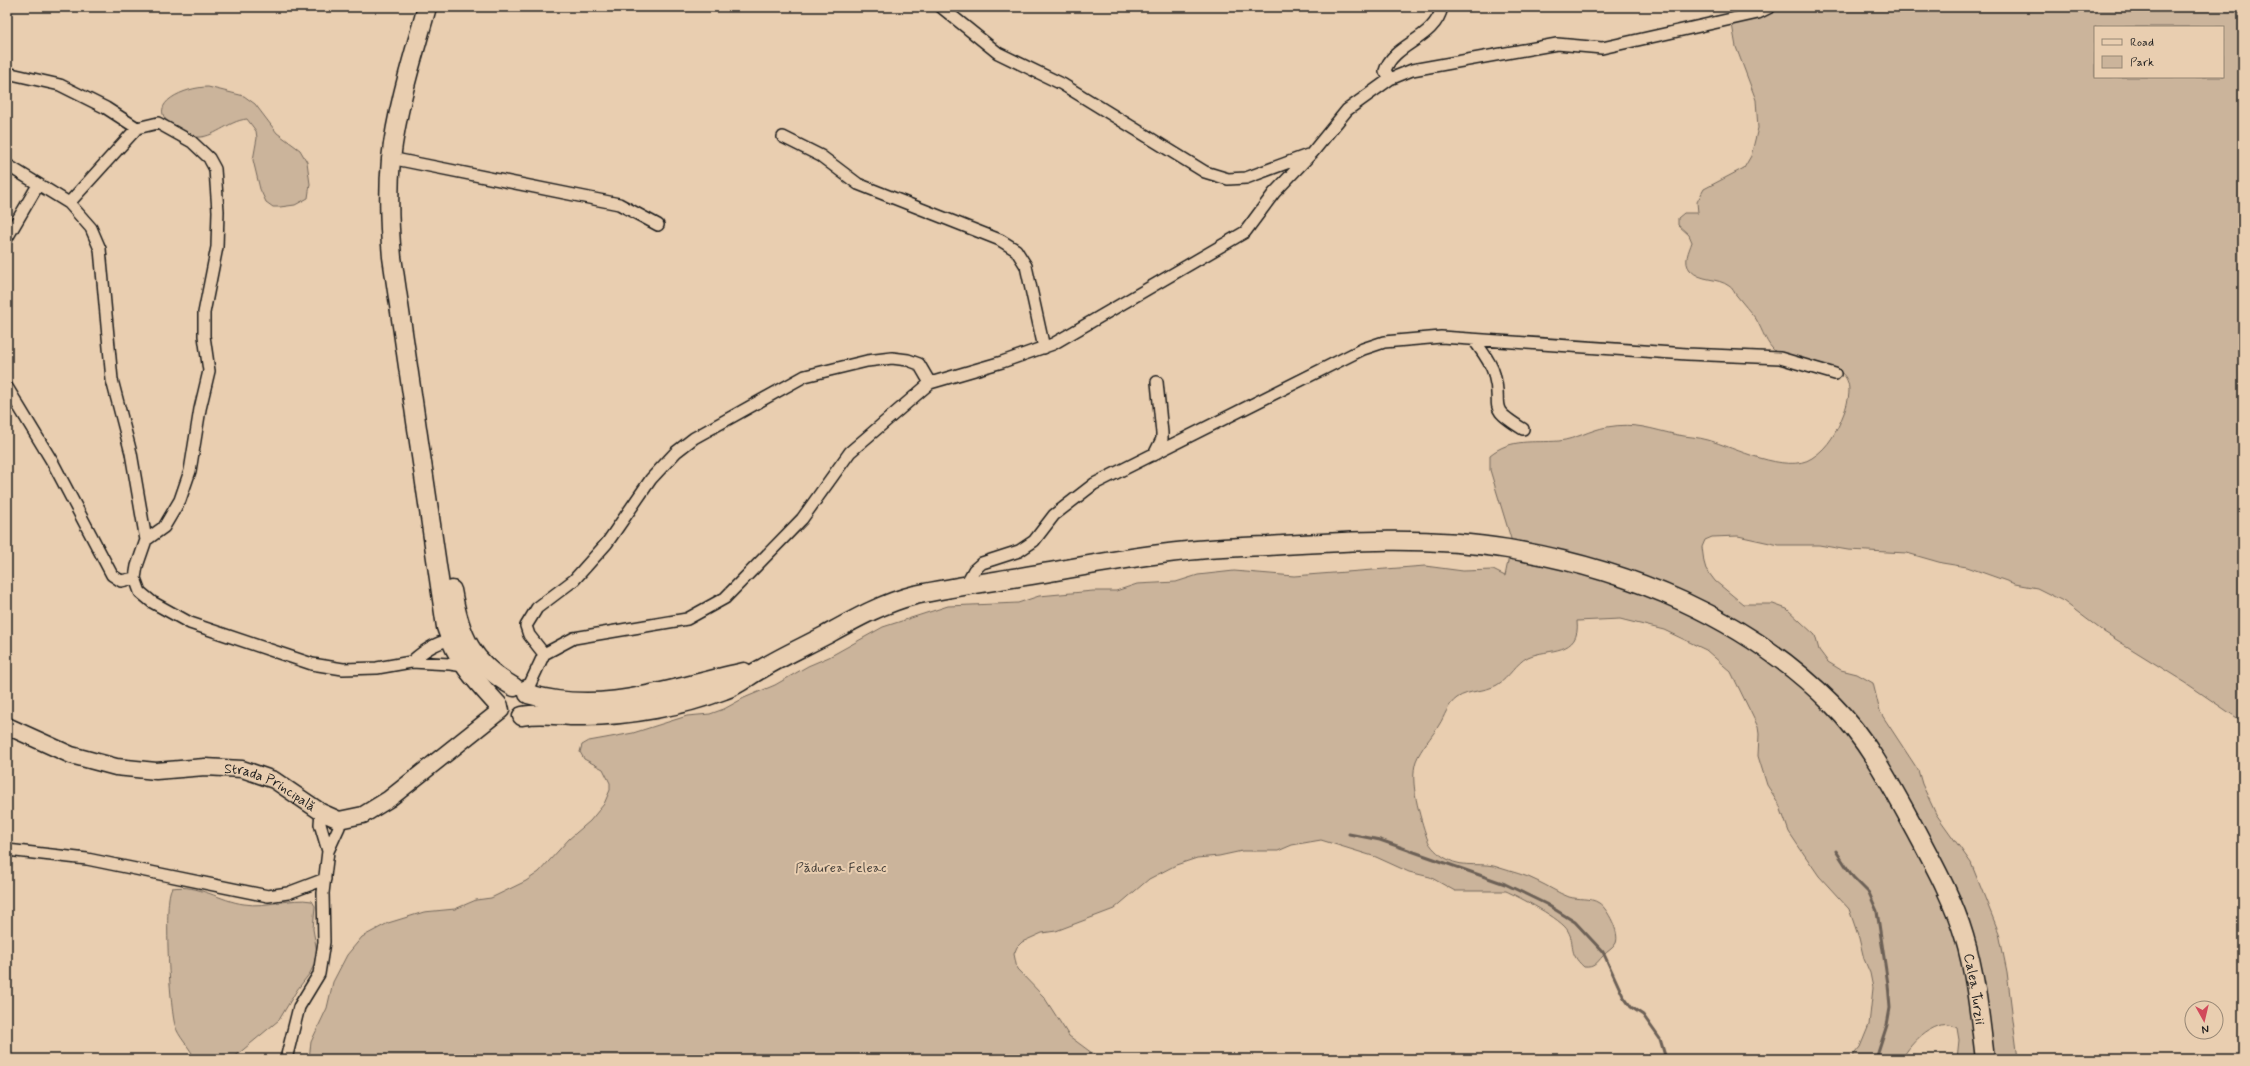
<svg xmlns="http://www.w3.org/2000/svg" width="2250" height="1066" viewBox="0 0 2250 1066" font-family="Mynerve,sans-serif">
  <style>
    .green { fill: #cbb49b; stroke: #74685c; fill-rule: evenodd }
    .lines { fill: none; stroke-linecap: round; stroke-linejoin: round }
    .stream { stroke: #6c6156; stroke-width: 3 }
    .street-casing { stroke: #1c1c1c; stroke-width: 14 }
    .secondary-casing { stroke: #1c1c1c; stroke-width: 19 }
    .primary-casing { stroke: #1c1c1c; stroke-width: 21 }
    .street { stroke: #e9ceb0; stroke-width: 11 }
    .secondary { stroke: #e9ceb0; stroke-width: 16 }
    .primary { stroke: #e9ceb0; stroke-width: 18 }
    .labels { text-anchor: middle; stroke-width: 4; stroke-linejoin: round; paint-order: stroke }
    .street-label { font-size: 14px; fill: #1c1c1c; stroke: #e9ceb0 }
    .park-label { font-size: 14px; fill: #48423c; stroke: #e9ceb0 }
  </style>
  <rect width="100%" height="100%" fill="#e9ceb0"/>
  <filter id="ink" filterUnits="userSpaceOnUse"><feTurbulence type="fractalNoise" baseFrequency=".025" numOctaves="2"/><feDisplacementMap in="SourceGraphic" scale="8" xChannelSelector="R" yChannelSelector="G"/><feConvolveMatrix kernelMatrix="1 2 1 2 8 2 1 2 1" color-interpolation-filters="sRGB"/></filter>
  <g filter="url(#ink)">
    <path class="green" d="M1729,7H2243V722L2186,683L2104,632L2063,601L2037,588L2015,584L1967,567L1942,563L1907,553L1848,550L1819,545H1779L1738,536L1712,537L1705,540L1702,547L1704,562L1706,569L1715,581L1743,604H1773L1787,609L1815,635L1819,650L1828,662L1841,670L1857,674L1873,683L1880,712L1918,770L1922,784L1936,814L1971,863L1999,933L2007,972L2018,1059H1957L1959,1040L1957,1028C1937,1015 1911,1042 1902,1059H1850L1860,1047L1869,1025L1873,988L1870,973L1864,959L1859,938L1849,909L1819,876L1797,844L1789,832L1779,804L1767,785L1758,756L1759,734L1758,727L1731,672L1706,650L1664,630L1620,619L1577,621C1581,656 1548,648 1528,657C1516,663 1509,678 1497,685C1485,692 1468,690 1457,698C1447,705 1445,716 1439,725C1432,737 1421,748 1416,761C1409,782 1420,817 1427,838C1430,847 1438,854 1447,859C1464,869 1483,861 1500,868C1512,872 1526,875 1537,881C1548,886 1558,893 1569,897C1579,900 1590,897 1599,903C1608,909 1620,933 1616,943C1613,949 1607,951 1603,956C1596,963 1595,968 1584,967C1567,952 1576,945 1568,931C1562,919 1519,897 1506,891H1455L1430,877L1409,872L1376,857L1321,840L1292,845L1278,851H1242L1219,856L1197,858L1176,865L1149,879L1114,909L1056,931L1042,933L1022,942L1017,947L1014,954L1017,969L1044,997L1069,1036L1100,1059H309L311,1042L327,1008L333,982L347,955L362,937L388,923L424,912L455,909L476,900L491,898L526,881L539,872L569,839L590,821L604,804L610,790V783L603,769L584,759L580,752L582,745L589,741L633,733L687,716L710,714L724,709L744,698L775,685L808,666L829,657L883,627L948,606L1018,603L1039,596L1093,591H1116L1137,584L1176,582L1198,575L1234,571L1294,576L1425,566L1463,571L1493,570L1505,576L1512,542L1490,470V455C1511,438 1533,443 1559,441C1576,439 1590,430 1607,427C1636,422 1650,429 1678,435C1688,437 1698,437 1708,440C1733,447 1787,475 1812,458C1829,447 1837,431 1844,413C1862,365 1828,366 1792,357C1788,356 1781,356 1777,353C1766,344 1763,331 1756,319C1750,311 1743,304 1737,296C1734,293 1733,288 1729,286C1717,277 1701,282 1690,270C1683,262 1689,251 1692,242L1689,235L1678,225V218L1684,213H1698L1697,202L1704,189L1744,168L1751,156L1758,128L1756,100L1736,47ZM2095,27H2223V77H2095Z
      M208,87L244,96L255,104L277,133L300,150L307,162L310,184L308,198L295,205L280,207H273L266,202L260,189L253,160L257,138L256,131L247,119C227,121 214,139 195,137C190,137 183,132 178,129C139,107 183,87 208,87Z
      M172,888C199,884 220,901 244,904C267,908 290,897 312,901L315,906L313,929L317,952V959L310,973L297,990L279,1020L232,1059H195C190,1047 178,1037 175,1025C170,1009 163,897 172,888Z"/>
    <g class="lines">
      <path class="stream" d="M1349,834L1380,840L1505,884L1546,904L1575,922L1603,952L1623,996L1631,1007L1643,1015L1660,1039L1666,1059
        M1836,851L1853,877L1869,893L1877,911L1888,984L1890,1008L1887,1025L1876,1059"/>
      <defs>
        <path id="street" d="M941,7L998,53L1062,84L1205,172L1228,179L1246,178L1308,155
          M7,73L60,85L106,108L137,128L158,123L192,142L209,158L215,169L218,211L217,247L204,313V336L209,371L200,409L190,471L180,500L164,527L146,540
          M1390,79L1385,71C1393,43 1435,40 1442,7
          M783,137L821,156L858,184L1000,240L1016,250L1026,266L1044,348
          M400,160L619,204L658,225
          M7,165L69,203L91,228L100,249L112,380L131,453L146,540L137,566L135,578L140,592L152,602L190,623L312,664L343,669L377,668L411,662L450,664L464,666
          M69,203L137,128
          M7,238L38,185
          M1474,340C1481,350 1491,362 1494,374C1504,409 1484,405 1523,429
          M7,387L53,463L112,575L121,581L135,578
          M1154,455L1162,439V433L1157,382
          M965,586L974,570L982,563L1019,551L1034,541L1054,515L1094,484L1363,349L1384,342L1441,337L1687,354L1780,358L1835,374
          M544,654L529,635L526,626L537,608L574,580L607,543L651,479L676,452L694,438L805,376L867,361L892,358L908,360L919,364L930,383
          M411,662C422,652 440,639 456,640
          M521,688L530,684L544,654L574,638L687,619L725,598L802,519L850,452L930,383L1002,362L1053,344L1245,232L1274,193L1312,153L1347,110L1390,79L1412,70L1557,44L1602,48L1758,13L1770,7
          M321,812L320,824L328,851
          M7,850L87,859L268,896L288,893L325,879
          M286,1059L299,1007L319,974L324,942L323,893L328,851L339,827V820"/>
        <g id="secondary">
          <path id="s1" d="M7,726L71,755L116,767L156,771L205,767L242,769L274,780L321,812L339,820L363,815L389,799L501,710"/>
        </g>
        <g id="primary">
          <path d="M427,7C413,57 397,107 391,159C388,191 389,224 392,257L446,627C456,660 476,681 499,706"/>
          <path d="M452,590C460,637 472,663 514,687"/>
          <path d="M528,694C603,716 671,688 744,672"/>
          <path id="s2" d="M522,716C543,712 563,717 584,716C629,716 683,706 724,690C739,685 749,675 763,668C783,656 805,646 826,635C855,619 883,603 915,595C956,586 997,581 1038,574C1079,567 1120,559 1161,554C1197,549 1233,547 1268,546C1347,541 1430,536 1508,549C1628,569 1746,617 1833,705C1868,740 1892,787 1916,831C1934,865 1953,899 1964,936C1976,976 1980,1018 1985,1059"/>
        </g>
      </defs>
      <use href="#street" class="street-casing"/>
      <use href="#secondary" class="secondary-casing"/>
      <use href="#primary" class="primary-casing"/>
      <use href="#street" class="street"/>
      <use href="#secondary" class="secondary"/>
      <use href="#primary" class="primary"/>
    </g>
  </g>
  <g class="labels">
    <g class="street-label">
      <text dy="5" stroke="none"><textPath href="#s1" startOffset="276">Strada Principală</textPath></text>
      <text dy="5" stroke="none"><textPath href="#s2" startOffset="1704">Calea Turzii</textPath></text>
    </g>
    <g class="park-label">
      <text x="841" y="872">Pădurea Feleac</text>
    </g>
  </g>
  <rect width="2250" height="1066" fill="none" stroke="#e9ceb0" stroke-width="24"/>
  <rect x="12" y="12" width="2226" height="1042" fill="none" stroke="#1c1c1c" stroke-width="1.5" filter="url(#ink)"/>
  <rect x="2094" y="26" width="130" height="52" fill="#e9ceb0" stroke="#978775"/>
  <rect x="2102" y="39" width="20" height="6" fill="#e9ceb0" stroke="#978775"/>
  <text x="2130" y="46" font-size="12" fill="#1c1c1c">Road</text>
  <rect x="2102" y="56" width="20" height="12" fill="#cbb49b" stroke="#978775"/>
  <text x="2130" y="66" font-size="12" fill="#1c1c1c">Park</text>
  <g transform="translate(2204 1020) rotate(172)"><circle r="19" fill="#e9ceb0" stroke="#978775"/>
  <path d="M0-3L7 15L0 10L-7 15Z" fill="#d1495b"/>
  <text y="-6" font-size="11" font-weight="bold" text-anchor="middle" fill="#1c1c1c">N</text>
  </g>
</svg>
